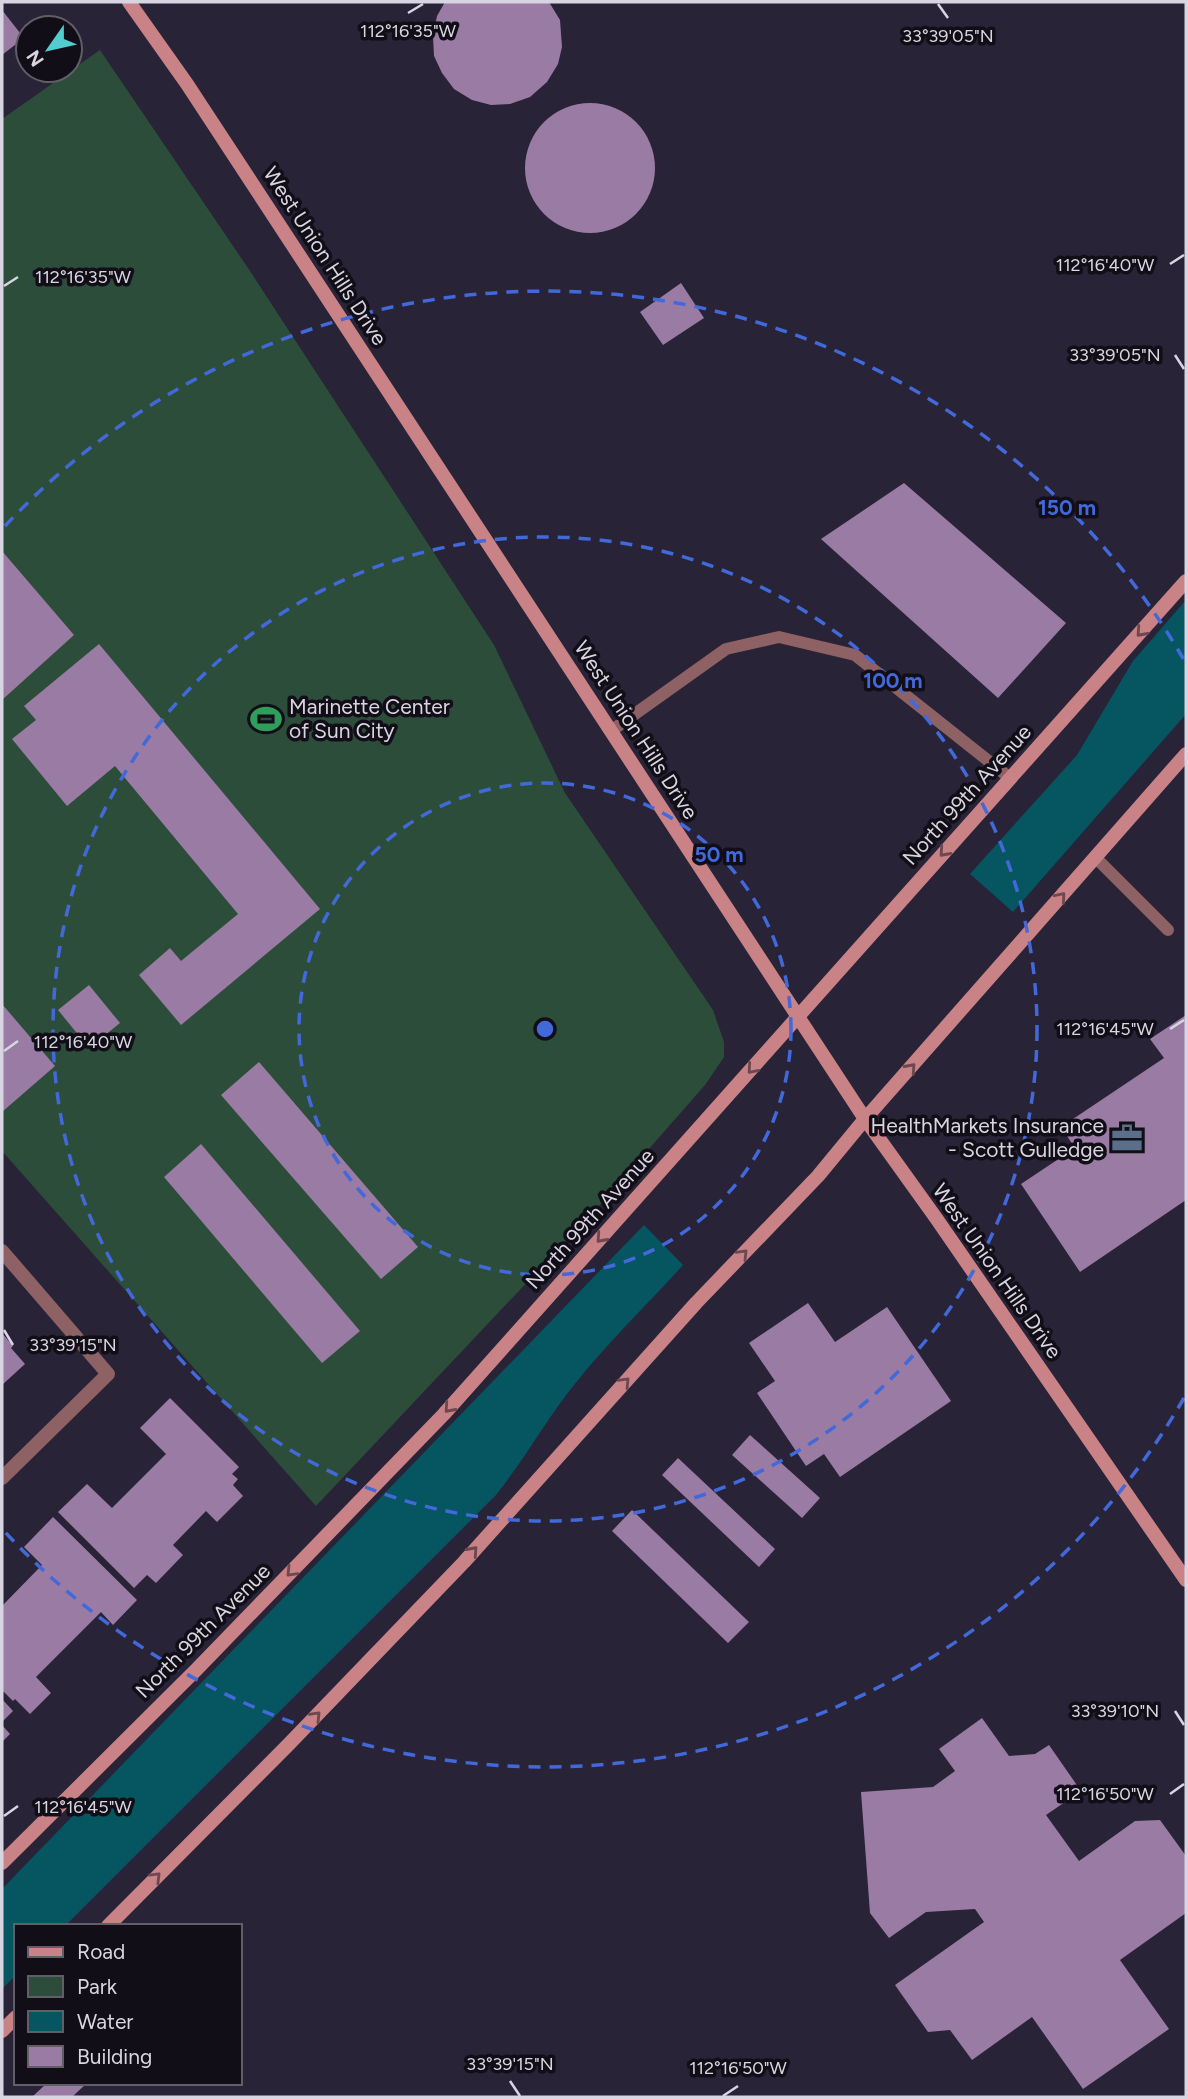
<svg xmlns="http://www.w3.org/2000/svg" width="1188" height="2099" viewBox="0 0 1188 2099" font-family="Figtree,sans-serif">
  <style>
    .green { fill: #2d4d3b }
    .water { fill: #065662 }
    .building { fill: #9a7ba4 }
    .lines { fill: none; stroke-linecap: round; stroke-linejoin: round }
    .service { stroke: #8e6164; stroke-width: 12 }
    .minor { stroke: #8e6164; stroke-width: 14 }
    .secondary { stroke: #c98286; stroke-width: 14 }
    .oneway { stroke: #6d484e }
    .ticks { fill: none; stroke: #d8d5e2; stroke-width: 2.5 }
    .ring { fill: none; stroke: #4269da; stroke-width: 3.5; stroke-dasharray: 12 9 }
    .labels { text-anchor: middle; stroke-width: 7; stroke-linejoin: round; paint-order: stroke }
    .street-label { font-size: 21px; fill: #d8d5e2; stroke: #110e17 }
    .poi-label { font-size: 21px; fill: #d8d5e2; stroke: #110e17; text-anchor: start }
    .ticks-label { font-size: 18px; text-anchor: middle; fill: #d8d5e2; stroke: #110e17; stroke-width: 7; stroke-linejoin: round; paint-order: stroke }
    .centre { fill: #4269da; stroke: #110e17; stroke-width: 3.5 }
    .ring-label { font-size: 21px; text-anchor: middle; font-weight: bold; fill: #4269da; stroke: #110e17; stroke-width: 7; stroke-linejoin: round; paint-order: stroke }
  </style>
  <rect width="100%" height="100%" fill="#282337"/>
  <path class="green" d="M100,50L250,271L494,645L565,793L713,1010L724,1042V1057L705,1085L598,1207L316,1506L2,1151V119Z"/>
  <path class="water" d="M1186,600V714L1013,912L970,874L1077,755L1133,661Z
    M644,1225L683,1265C647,1305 607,1343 574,1385C546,1420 524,1460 496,1495L65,1926H16V1975L2,1989V1889Z"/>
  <path class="building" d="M445,2H549L560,20L562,47L558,64L547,82L530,97L510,104L491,105L472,100L454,89L442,73L434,56L433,36L437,16Z
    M2,10L24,38L2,55Z
    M525 168a65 65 0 1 1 130 0a65 65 0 1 1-130 0Z
    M681,283L704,318L663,345L640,312Z
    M904,483L1066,623L998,698L821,539Z
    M2,551L74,635L2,700Z
    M99,644L320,909L181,1025L139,975L170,948L181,961L238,914L115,766L67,806L12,739L36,720L24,706Z
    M89,985L120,1023L89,1048L58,1010Z
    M2,1004L55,1066L2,1112Z
    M1186,1015V1200L1080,1272L1021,1184L1075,1148L1061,1127L1164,1058L1150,1039Z
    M259,1062L418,1247L381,1279L221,1095Z
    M201,1144L360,1331L322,1363L164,1177Z
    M808,1303L835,1342L887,1307L951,1401L840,1477L824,1454L806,1466L757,1393L775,1381L749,1343Z
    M2,1333L13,1346L11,1348L25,1364L2,1385Z
    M170,1398L239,1467L232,1474L238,1479L233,1485L243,1496L217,1522L206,1511L173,1545L183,1555L156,1583L147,1575L134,1588L58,1512L87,1484L112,1508L166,1454L140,1428Z
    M750,1435L820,1498L802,1518L732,1455Z
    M678,1458L775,1549L759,1567L662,1475Z
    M632,1510L749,1622L728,1643L612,1531Z
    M53,1517L137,1600L113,1625L101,1612L36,1677L51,1693L30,1714L15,1699L13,1701L2,1690V1606L42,1565L24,1547Z
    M2,1699L13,1711L2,1722Z
    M982,1718L1009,1756L1035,1754L1049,1745L1081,1791L1046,1815L1079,1861L1135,1821L1160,1820L1186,1856V1913L1120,1960L1169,2029L1083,2089L1032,2017L972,2060L950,2030L928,2032L895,1985L984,1922L975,1909L926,1912L889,1938L870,1913L861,1792L933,1787L955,1771L939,1749Z
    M2,1725L10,1734L2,1742Z
    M47,2083H87L72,2097H32Z"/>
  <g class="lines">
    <path class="service" d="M611,731L726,649L779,637L855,655L1010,778
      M1096,858L1168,930"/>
    <path class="minor" d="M2,1251L108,1374L2,1478"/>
    <path class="secondary" d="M129,2L187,84L865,1119L936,1218L1186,1580
      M2,1863L196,1670L444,1414L1186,581
      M108,1926L289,1744L464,1562L696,1303L818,1176L865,1119L1186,754
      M2,2031L16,2017"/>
  </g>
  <defs><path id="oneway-chevron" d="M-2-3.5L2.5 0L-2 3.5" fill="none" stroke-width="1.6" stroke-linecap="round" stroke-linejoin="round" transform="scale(1.75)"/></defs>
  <g class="oneway">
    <use href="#oneway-chevron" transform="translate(1141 632) rotate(132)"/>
    <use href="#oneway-chevron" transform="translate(944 852) rotate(132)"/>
    <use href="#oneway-chevron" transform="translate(1061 897) rotate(-49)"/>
    <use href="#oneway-chevron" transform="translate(911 1068) rotate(-48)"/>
    <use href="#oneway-chevron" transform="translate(752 1069) rotate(131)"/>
    <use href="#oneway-chevron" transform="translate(601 1238) rotate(132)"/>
    <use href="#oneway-chevron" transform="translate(743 1254) rotate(-46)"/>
    <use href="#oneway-chevron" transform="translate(625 1382) rotate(-47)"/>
    <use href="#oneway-chevron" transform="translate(449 1408) rotate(132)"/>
    <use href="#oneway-chevron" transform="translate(473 1551) rotate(-48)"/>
    <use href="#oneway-chevron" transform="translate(291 1572) rotate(134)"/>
    <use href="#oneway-chevron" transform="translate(316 1716) rotate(-46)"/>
    <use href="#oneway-chevron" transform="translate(156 1877) rotate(-45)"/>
  </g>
  <path class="ticks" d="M938,4L948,18M408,13L423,4M1170,264L1184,255M4,286L18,277M1175,355L1184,369M1170,1029L1184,1020M4,1051L18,1041M4,1330L13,1345M1175,1711L1184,1725M1170,1794L1184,1784M4,1816L18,1806M510,2081L520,2096M723,2096L738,2086"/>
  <g class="ring">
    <circle cx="545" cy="1029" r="246"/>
    <circle cx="545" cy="1029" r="492"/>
    <path d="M1184 1398A738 738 0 0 1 5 1532M5 526A738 738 0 0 1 1184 660"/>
  </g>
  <defs>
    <symbol id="stadium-bare" viewBox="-9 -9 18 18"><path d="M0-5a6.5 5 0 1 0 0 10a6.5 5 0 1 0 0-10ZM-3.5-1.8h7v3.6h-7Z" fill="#2e9e5b" stroke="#110e17" stroke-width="2.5" paint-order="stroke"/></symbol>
    <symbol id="office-bare" viewBox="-9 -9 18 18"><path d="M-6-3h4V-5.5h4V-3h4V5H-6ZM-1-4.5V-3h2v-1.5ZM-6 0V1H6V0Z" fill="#5c6f8a" stroke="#110e17" stroke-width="2.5" paint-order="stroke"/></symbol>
  </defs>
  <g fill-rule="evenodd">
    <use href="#stadium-bare" x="244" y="697" width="44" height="44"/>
    <use href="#office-bare" x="1105" y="1116" width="44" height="44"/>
  </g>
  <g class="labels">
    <g class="street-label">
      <text transform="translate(325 256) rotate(57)" y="7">West Union Hills Drive</text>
      <text transform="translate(636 730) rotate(57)" y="7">West Union Hills Drive</text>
      <text transform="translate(967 795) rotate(-48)" y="7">North 99th Avenue</text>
      <text transform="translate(590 1219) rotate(-48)" y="7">North 99th Avenue</text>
      <text transform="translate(997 1271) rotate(55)" y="7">West Union Hills Drive</text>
      <text transform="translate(203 1631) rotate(-45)" y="7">North 99th Avenue</text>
    </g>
    <g class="poi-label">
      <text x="289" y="714">Marinette Center<tspan x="289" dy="24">of Sun City</tspan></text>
      <text x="1104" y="1133" text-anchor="end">HealthMarkets Insurance<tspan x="1104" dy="24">- Scott Gulledge</tspan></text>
    </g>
  </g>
  <g class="ticks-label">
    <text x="408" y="37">112°16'35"W</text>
    <text x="948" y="42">33°39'05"N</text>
    <text x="1105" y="271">112°16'40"W</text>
    <text x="83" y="283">112°16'35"W</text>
    <text x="1115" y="361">33°39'05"N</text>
    <text x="1105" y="1035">112°16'45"W</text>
    <text x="83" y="1048">112°16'40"W</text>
    <text x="73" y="1351">33°39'15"N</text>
    <text x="1115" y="1717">33°39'10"N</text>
    <text x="1105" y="1800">112°16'50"W</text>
    <text x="83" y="1813">112°16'45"W</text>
    <text x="510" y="2070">33°39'15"N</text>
    <text x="738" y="2074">112°16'50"W</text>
  </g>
  <circle cx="545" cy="1029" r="10" class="centre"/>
  <g class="ring-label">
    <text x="1067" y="515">150 m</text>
    <text x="893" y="688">100 m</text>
    <text x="719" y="862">50 m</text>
  </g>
  <rect width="1188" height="2099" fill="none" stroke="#d8d5e2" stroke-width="7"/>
  <rect x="14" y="1924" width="228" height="161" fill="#110e17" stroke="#615e68" stroke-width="2"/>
  <rect x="28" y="1947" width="35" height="10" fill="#c98286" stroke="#615e68" stroke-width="2"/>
  <text x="77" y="1959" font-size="21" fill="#d8d5e2">Road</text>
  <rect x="28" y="1976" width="35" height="21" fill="#2d4d3b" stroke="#615e68" stroke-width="2"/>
  <text x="77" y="1994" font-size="21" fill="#d8d5e2">Park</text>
  <rect x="28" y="2011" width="35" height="21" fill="#065662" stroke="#615e68" stroke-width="2"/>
  <text x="77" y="2029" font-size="21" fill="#d8d5e2">Water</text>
  <rect x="28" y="2046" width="35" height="21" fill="#9a7ba4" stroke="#615e68" stroke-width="2"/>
  <text x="77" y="2064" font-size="21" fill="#d8d5e2">Building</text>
  <g transform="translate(49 49) rotate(236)"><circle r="33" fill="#110e17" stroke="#615e68" stroke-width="2"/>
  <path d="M0-5L12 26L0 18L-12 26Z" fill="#52cdce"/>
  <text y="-10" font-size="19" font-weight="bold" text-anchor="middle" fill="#d8d5e2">N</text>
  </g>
</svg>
